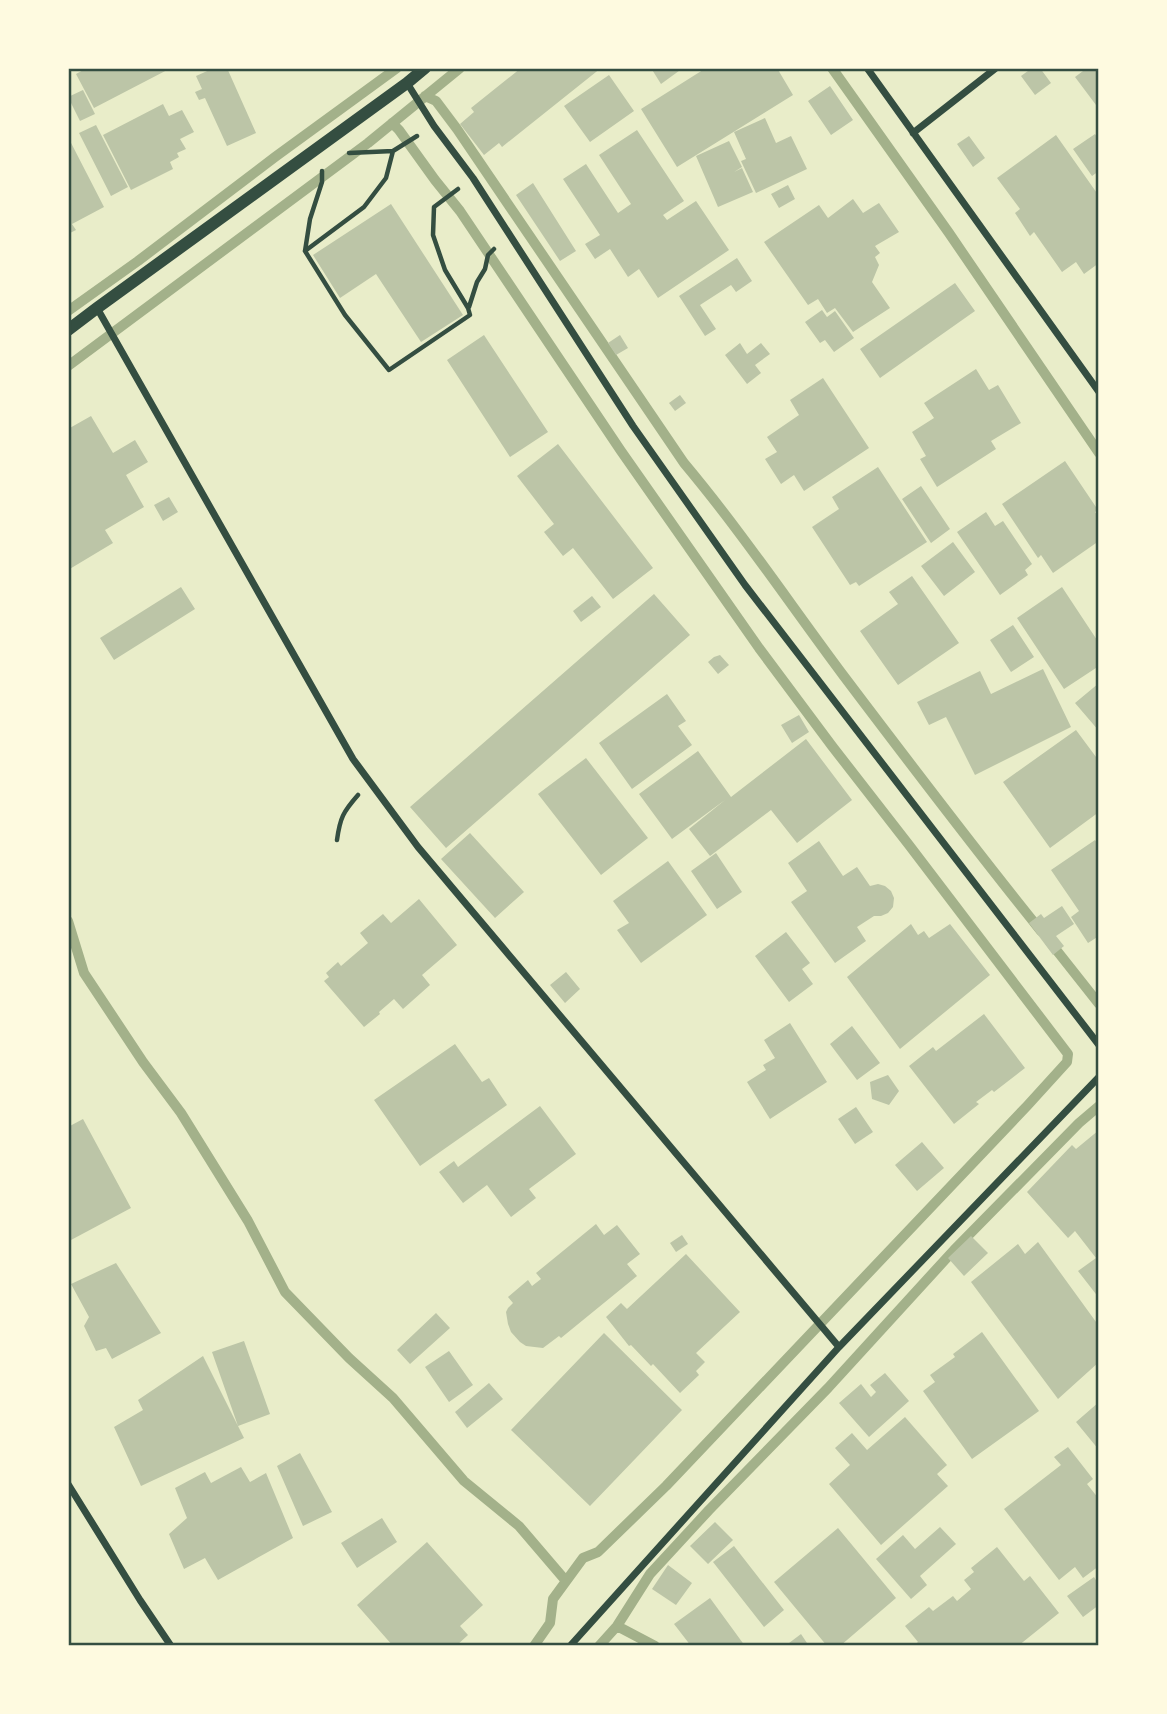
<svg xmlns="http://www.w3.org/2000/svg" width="1167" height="1714" viewBox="0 0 1167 1714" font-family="'PT Sans Narrow',sans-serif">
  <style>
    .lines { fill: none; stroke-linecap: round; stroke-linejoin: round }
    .stream { stroke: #a3b18a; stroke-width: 10 }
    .building { fill: #bcc5a7 }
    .path { stroke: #344e41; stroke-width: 4.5 }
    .minor { stroke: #344e41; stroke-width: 7 }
    .tertiary { stroke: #344e41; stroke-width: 12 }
    .neatline { fill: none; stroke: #344e41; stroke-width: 2.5 }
  </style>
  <rect width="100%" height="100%" fill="#e9edc9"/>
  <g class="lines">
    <path class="stream" d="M832,68L949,233L1099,453
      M425,96L436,101L457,129L684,463C741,531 790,604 843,675C908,761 973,847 1041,931
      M392,123L399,130L435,180L460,211L621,451L759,648L832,746L909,845L1068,1054L1067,1062L1027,1106L666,1486L598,1552L583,1558L553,1599L550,1623L534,1646
      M68,311L138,261L275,157L397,68
      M68,366L368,143L460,68
      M68,921L84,973L143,1062L181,1113L248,1221L285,1292L349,1358L393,1398L464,1481L519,1526L566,1581
      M1050,942L1099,1004
      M617,1626L655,1646
      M599,1646L617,1626L650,1574L709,1510L828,1388L954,1250L1079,1123L1099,1106"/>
  </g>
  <path class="building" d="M87,68H171L94,108L76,74Z
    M214,68H227L256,133L227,146L205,98L199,100L195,92L202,89L196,76Z
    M521,68H601L502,147L499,143L484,155L460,124L474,112L471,108Z
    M651,68H683L661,84Z
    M706,68H777L793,95L677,167L641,109Z
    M1032,68H1040L1051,83L1035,95L1021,76Z
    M1087,68H1099V109L1075,77Z
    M609,75L634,111L590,142L564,106Z
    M830,86L853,120L831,135L808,101Z
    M83,90L95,114L80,121L68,97Z
    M163,104L169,116L182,110L194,132L180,139L186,149L177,153L179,157L170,162L173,169L131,190L103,135Z
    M765,118L776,143L791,136L807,169L756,193L741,161L746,159L734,132Z
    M96,125L128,187L111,196L79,133Z
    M637,130L684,201L663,215L667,220L696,201L729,250L658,298L639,269L628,277L610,249L595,259L585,244L600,235L563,179L586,164L618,213L631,204L599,155Z
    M1095,134L1099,140V171L1092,176L1073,149Z
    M1056,135L1099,196V263L1084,274L1076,262L1062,272L1034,232L1030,236L1015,213L1020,209L997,178Z
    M969,136L985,158L973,167L957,144Z
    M68,137L104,207L72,224L76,230L68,234Z
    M729,141L742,167L734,172L742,168L753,192L718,207L696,156Z
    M533,183L576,251L560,261L516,195Z
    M788,185L795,199L779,208L771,194Z
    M853,199L863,213L879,203L899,232L875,246L880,253L875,257L879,265L872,282L890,308L853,332L835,308L827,313L818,299L808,305L764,242L819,205L828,218Z
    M391,204L463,315L421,342L376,274L340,298L313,255Z
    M737,258L752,281L736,292L731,285L700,305L716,329L705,336L679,296Z
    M955,283L975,311L880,378L860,349Z
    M822,310L827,317L835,311L854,338L834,352L825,340L820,343L805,322Z
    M484,335L548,432L510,457L447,360Z
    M620,335L628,348L616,355L608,343Z
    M740,343L747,354L761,343L770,354L755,365L761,373L747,384L725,355Z
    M976,369L989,390L998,385L1021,423L991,441L996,449L937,487L920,459L926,456L912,432L934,418L924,403Z
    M823,378L869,448L804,491L794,475L781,484L765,459L777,452L767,437L799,415L790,400Z
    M680,395L686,403L675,411L669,403Z
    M91,416L113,453L135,440L148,462L126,475L144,507L105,530L113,543L68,570V429Z
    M558,444L653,568L613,599L573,548L563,556L544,532L554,524L517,476Z
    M1065,461L1098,510L1095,512L1099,518V541L1053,573L1041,555L1038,558L1002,504Z
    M878,467L927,542L859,586L856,582L850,585L812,527L839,509L832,497Z
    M921,486L950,529L931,543L902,499Z
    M169,497L178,512L163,521L154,505Z
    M986,512L995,526L1003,521L1032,564L1025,570L1028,575L1000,595L957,532Z
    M953,542L975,572L944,596L921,566Z
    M912,576L959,643L898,685L860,631L898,604L889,592Z
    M181,587L195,609L114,660L100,638Z
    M1062,587L1097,640L1099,639V666L1064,689L1017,618Z
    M654,594L690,635L446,848L410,807Z
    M592,596L601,607L581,622L573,611Z
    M1013,625L1034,657L1011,672L990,640Z
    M720,655L729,665L718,674L708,662L714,657Z
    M1043,669L1071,727L975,775L946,717L929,725L917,702L980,671L991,694Z
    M1099,683V731L1075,703Z
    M667,694L686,721L678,726L692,745L632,789L599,743Z
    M799,715L809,732L792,743L781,725Z
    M1076,730L1099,761V812L1050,848L1003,782Z
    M806,739L852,800L797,843L771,810L710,856L689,829L725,800L672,839L639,794L698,751L731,797Z
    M586,758L648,838L601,875L538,794Z
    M470,833L524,892L495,918L441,859Z
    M1095,840L1099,846V936L1088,943L1071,917L1079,911L1051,870Z
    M819,841L843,876L857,867L870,886L878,884L885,886L891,891L894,898L893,907L888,913L881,916H874L857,927L866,941L835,963L791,902L807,891L788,863Z
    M716,853L742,892L717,909L691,871Z
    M668,861L707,915L641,963L617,930L629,923L613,901Z
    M419,899L457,945L422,975L430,985L403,1009L394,999L379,1012L380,1014L364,1027L324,981L329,977L326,973L338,962L341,966L368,943L360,933L383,914L391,923Z
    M1062,906L1074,924L1056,936L1064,946L1053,955L1029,923L1041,914L1044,918Z
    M911,924L918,935L924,931L929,938L950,924L990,975L900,1049L847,977Z
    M786,932L810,963L802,969L813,984L789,1002L755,956Z
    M566,972L580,989L565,1003L550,985Z
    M984,1014L1025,1068L994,1092L992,1090L976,1102L979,1104L954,1124L909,1066L933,1047L936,1051Z
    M790,1023L827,1082L770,1119L747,1082L766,1070L763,1065L775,1058L764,1040Z
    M852,1026L880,1063L857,1080L830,1044Z
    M455,1044L482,1082L489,1078L507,1105L420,1166L374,1100Z
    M888,1075L899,1091L889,1105L872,1099L870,1082Z
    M540,1106L576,1154L529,1189L536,1198L511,1217L487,1185L463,1203L439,1172L454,1161L458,1167Z
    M856,1107L873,1132L855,1144L838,1119Z
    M83,1119L131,1208L71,1240L68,1235V1127Z
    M1099,1130V1298L1078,1271L1096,1258L1075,1231L1068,1238L1027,1192L1072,1145L1076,1149Z
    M922,1142L944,1168L917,1191L895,1165Z
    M596,1224L604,1235L617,1225L640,1254L627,1264L637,1276L561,1338L559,1336L543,1348L526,1346L520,1342L511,1332L508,1324L506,1312L508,1308L513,1303L508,1297L528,1280L532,1286L541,1279L536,1273Z
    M682,1235L688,1244L676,1252L670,1243Z
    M971,1236L988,1253L964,1276L948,1258Z
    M1038,1242L1099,1326V1362L1058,1399L971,1282L1018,1244L1025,1254Z
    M686,1254L740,1312L696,1353L705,1362L696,1371L699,1375L680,1393L653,1364L651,1366L631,1345L629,1346L606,1317L621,1303L627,1309Z
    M116,1263L161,1333L112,1359L106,1348L96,1351L84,1326L89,1317L71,1284Z
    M436,1313L450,1328L410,1364L397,1350Z
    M982,1332L1039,1411L972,1459L923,1391L935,1382L930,1375L955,1357L953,1354Z
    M604,1333L682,1410L590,1506L511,1430Z
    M244,1341L270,1414L238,1426L212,1352Z
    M449,1351L473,1385L449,1402L425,1367Z
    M203,1356L244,1438L141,1486L114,1427L143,1410L138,1400Z
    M885,1373L909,1401L869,1437L839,1403L861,1384L871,1397L876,1392L870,1385Z
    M489,1383L503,1399L467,1428L455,1412Z
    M1099,1402V1450L1076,1422Z
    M905,1417L947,1465L937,1474L948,1486L881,1545L829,1484L850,1465L835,1448L852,1433L867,1450Z
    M1068,1447L1093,1479L1087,1484L1099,1499V1566L1083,1578L1075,1567L1059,1580L1004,1509L1061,1465L1054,1457Z
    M300,1453L332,1512L303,1526L277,1466Z
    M241,1467L250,1482L266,1473L293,1538L218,1580L205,1558L184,1569L169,1534L187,1518L175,1488L205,1472L211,1483Z
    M382,1518L397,1542L357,1568L341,1543Z
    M715,1522L733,1540L708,1564L690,1546Z
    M940,1527L956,1544L920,1576L927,1585L911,1599L876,1559L903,1535L915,1549Z
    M838,1528L896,1598L840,1646H827L774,1582Z
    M427,1542L483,1605L460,1626L468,1635L456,1646H393L357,1605Z
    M734,1546L784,1610L764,1627L713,1562Z
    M997,1547L1024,1581L1030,1576L1059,1613L1018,1646H913L918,1642L905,1626L929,1607L933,1611L953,1596L957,1601L971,1589L964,1580L974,1572L971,1568Z
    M668,1565L692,1583L676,1605L652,1589Z
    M1094,1577L1099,1585V1605L1083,1617L1067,1596Z
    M710,1598L745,1646H691L674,1624Z
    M801,1634L809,1646H785Z"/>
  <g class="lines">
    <path class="path" d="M349,153L393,151
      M322,171V182L310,219L305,251L345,315L389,370L470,315L468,308L445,270L433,235L434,207L458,189
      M305,251L364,207L386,178L393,151L417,136
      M469,307L477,282L485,269L488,255L494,249
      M337,840C340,818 343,812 358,795"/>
    <path class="minor" d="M867,68L1099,392
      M407,83L434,126L473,178L633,426L745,585L1099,1045
      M913,133L996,68
      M97,308L353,759L418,847L839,1347
      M68,1484L140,1600L171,1646
      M570,1646L839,1347L1099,1077"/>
    <path class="tertiary" d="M68,330L97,308L407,83L425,68"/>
  </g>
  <rect width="1167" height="1714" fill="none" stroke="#fefae0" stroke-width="140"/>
  <rect x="70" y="70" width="1027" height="1574" class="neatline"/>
</svg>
